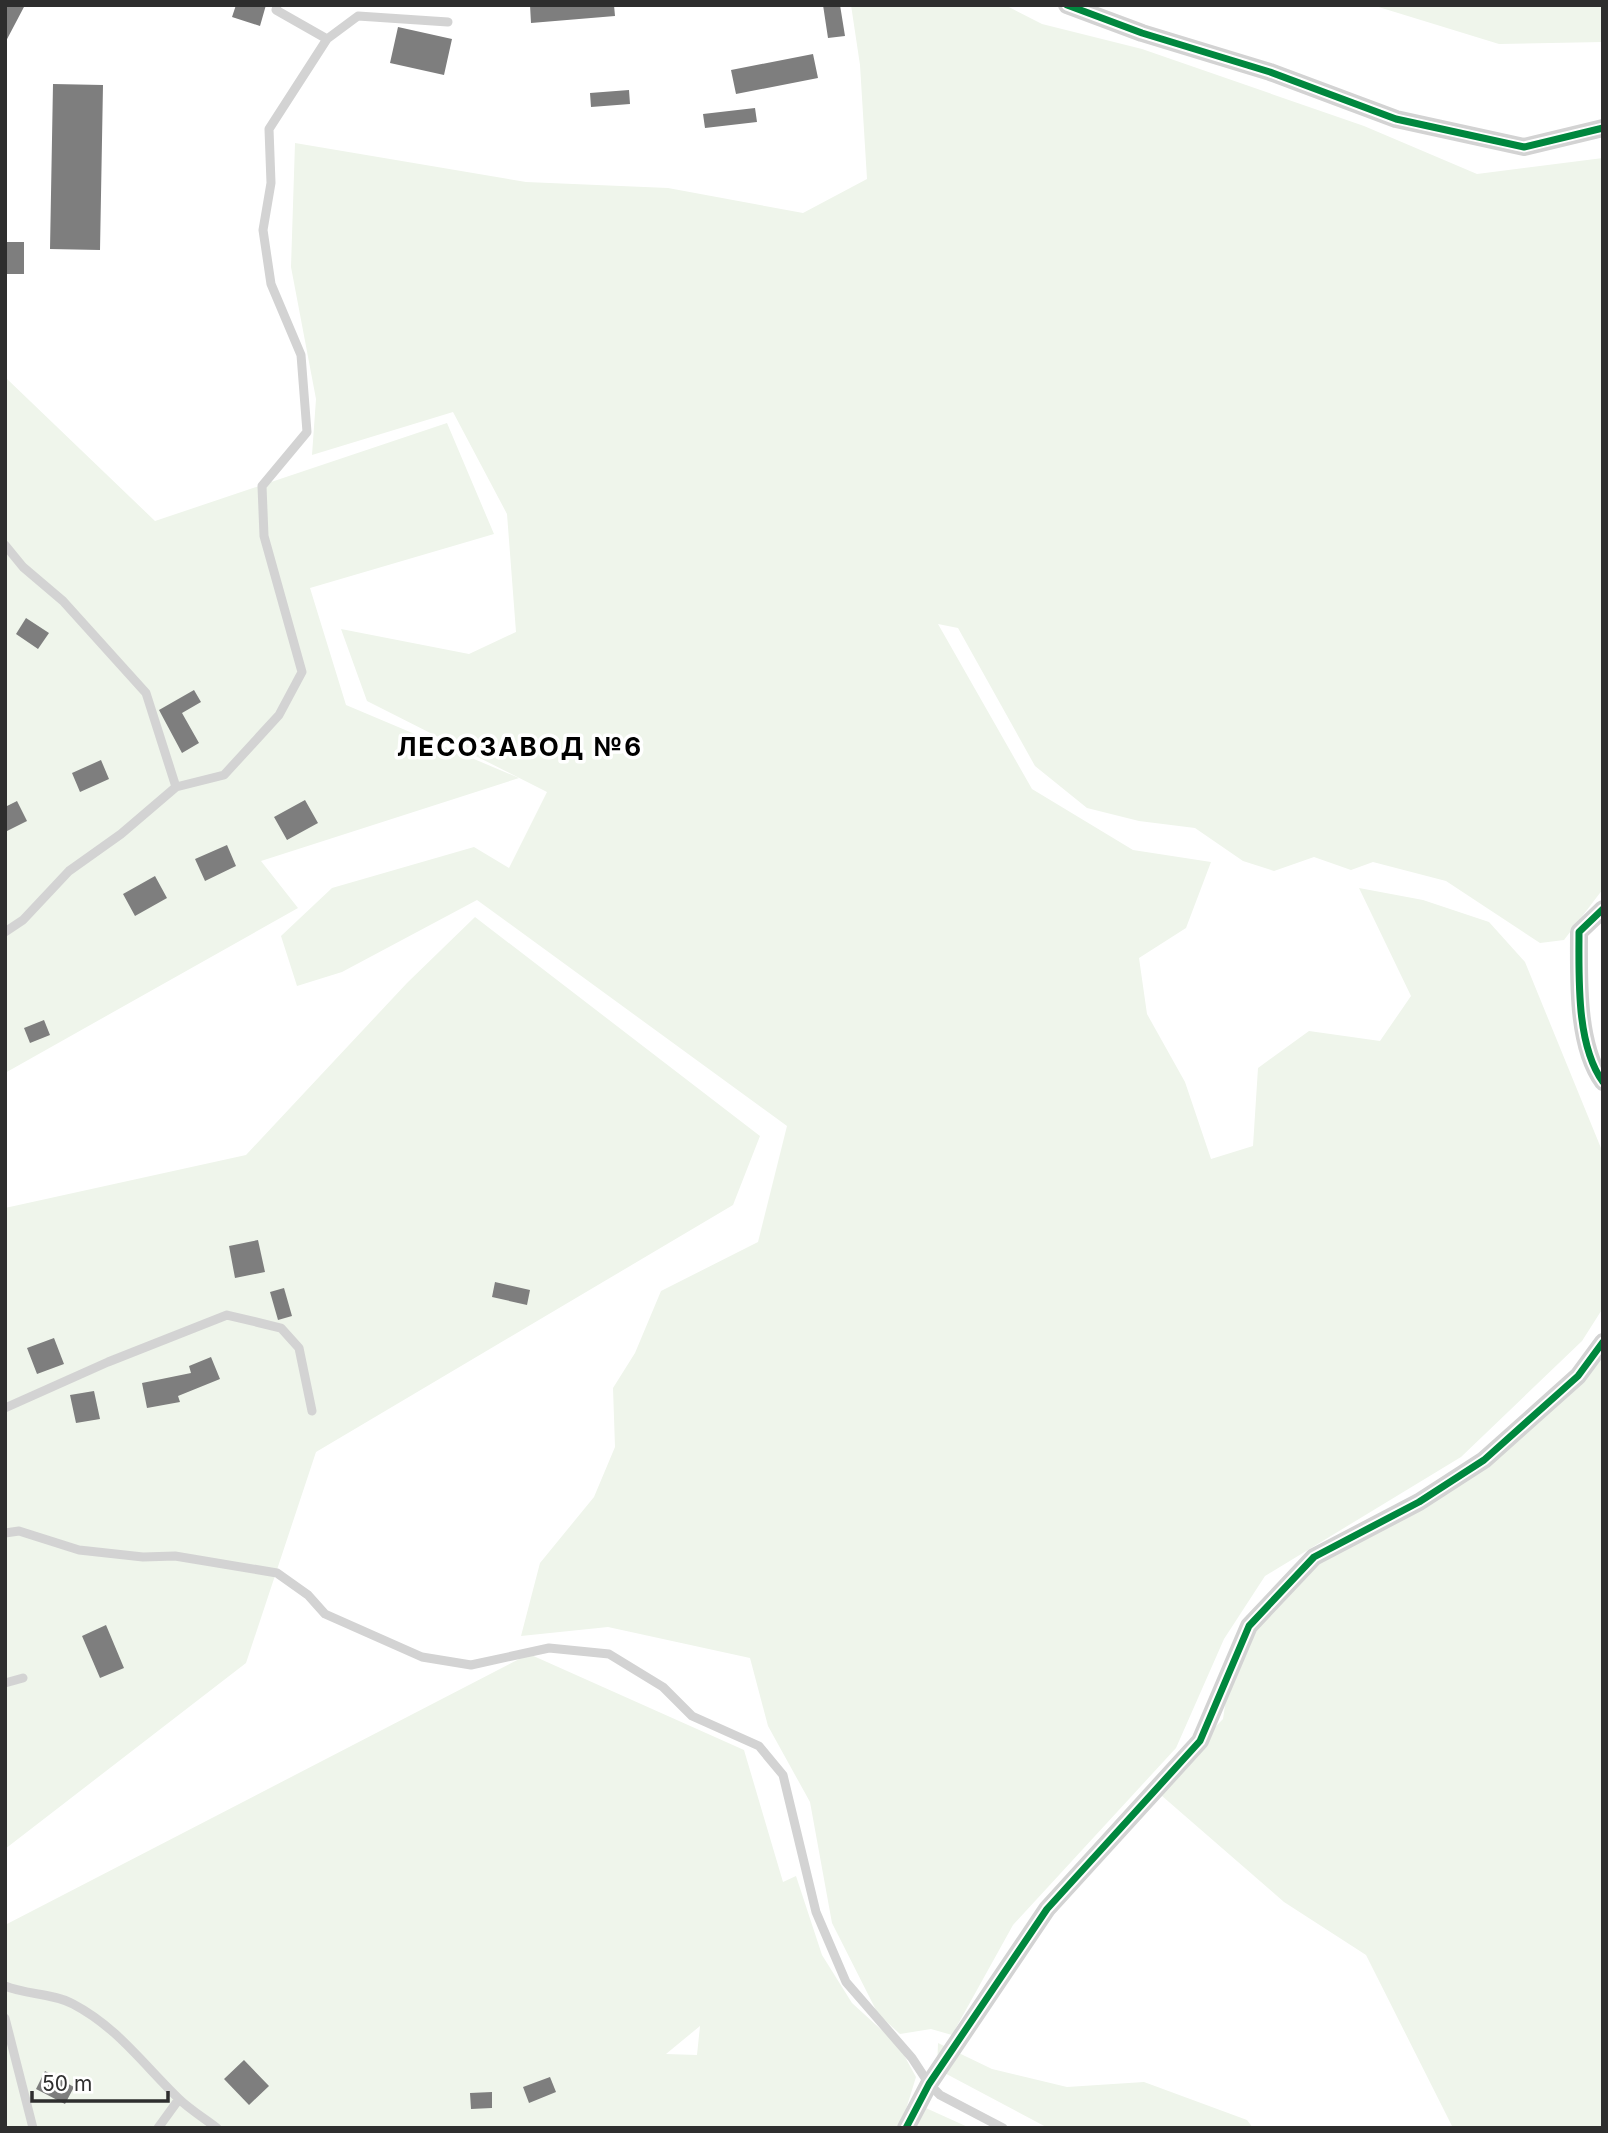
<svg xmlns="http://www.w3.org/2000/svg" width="1608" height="2133" viewBox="0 0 1608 2133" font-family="Inter,sans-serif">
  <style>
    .green { fill: #eff5eb; fill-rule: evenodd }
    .building { fill: #7e7e7e }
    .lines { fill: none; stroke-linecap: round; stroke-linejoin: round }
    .lane { stroke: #d3d3d3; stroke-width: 9 }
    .street { stroke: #d3d3d3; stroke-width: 18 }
    .cycleway-casing { stroke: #fff; stroke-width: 11 }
    .cycleway { stroke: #00873e; stroke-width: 7 }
    .labels { text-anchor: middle; stroke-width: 7; stroke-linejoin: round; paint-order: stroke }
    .district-label { font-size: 26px; font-weight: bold; letter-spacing: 2px; fill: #000; stroke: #fff }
  </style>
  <rect width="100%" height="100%" fill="#fff"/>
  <path class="green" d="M851,5H1005L1042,24L1142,49L1364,126L1477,174L1603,158V889L1564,940L1540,943L1446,881L1373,862L1351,870L1314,857L1274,871L1243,861L1195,828L1139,821L1087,808L1035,766L958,628L938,624L1032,789L1133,850L1211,862L1186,928L1139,958L1147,1014L1185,1082L1211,1159L1253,1146L1258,1068L1309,1031L1380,1041L1411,996L1359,888L1423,900L1489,922L1525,962L1603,1153V1308L1582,1341L1461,1457L1265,1576L1224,1639L1176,1748L1013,1925L952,2035L931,2029L900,2034L878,2014L832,1923L810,1802L768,1726L750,1658L608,1627L521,1636L540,1563L594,1497L615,1447L613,1388L635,1353L661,1291L758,1242L787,1126L477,900L342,972L297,986L281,936L332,888L474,847L509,868L547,792L367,701L341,629L469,654L516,632L507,514L453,412L312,455L316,399L291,267L295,143L526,182L668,188L803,213L867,179L860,65Z
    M1372,5H1603V42L1499,44Z
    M5,377L155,521L447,423L494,534L310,588L346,705L519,778L261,861L298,908L5,1073Z
    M475,917L760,1136L733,1205L316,1452L246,1663L5,1849V1208L246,1155L407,983Z
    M1603,1341V2128H1453L1366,1955L1284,1902L1154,1789L1223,1719L1233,1652L1304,1570L1462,1472Z
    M529,1654L744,1750L783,1882L796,1876L822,1955L852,2003L899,2046L916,2077L903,2119L917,2104L970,2128H898L899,2124L895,2128H5V1925ZM700,2026L697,2055L666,2054Z
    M938,2043L992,2069L1067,2087L1144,2082L1247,2120L1253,2128H1048L937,2069Z"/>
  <path class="building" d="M5,5H25L5,43Z
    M236,5H266L260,26L232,17Z
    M530,5H614L615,16L531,23Z
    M823,5H840L845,36L828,38Z
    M398,27L452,39L444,75L390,63Z
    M813,54L818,78L736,94L731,70Z
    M53,84L103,85L100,250L50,249Z
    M629,90L630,104L591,107L590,93Z
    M755,108L757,122L705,128L703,114Z
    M5,242H24V274H5Z
    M26,618L49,633L38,649L16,634Z
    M194,690L201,702L182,713L199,743L182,753L159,710Z
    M101,760L109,779L80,792L72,773Z
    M305,800L318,823L287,840L274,817Z
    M17,801L27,821L5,832V807Z
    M227,845L236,866L205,881L195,859Z
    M155,876L167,898L135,916L123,894Z
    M44,1020L50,1035L30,1043L24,1028Z
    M258,1240L265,1272L235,1278L229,1246Z
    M495,1282L530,1290L527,1305L492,1297Z
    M284,1288L292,1316L278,1320L270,1292Z
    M54,1338L64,1364L37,1374L27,1348Z
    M211,1357L220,1379L178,1396L180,1402L147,1408L142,1383L191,1373L189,1366Z
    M94,1391L100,1419L76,1423L70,1395Z
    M106,1625L124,1668L100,1678L82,1636Z
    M244,2060L269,2086L249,2105L224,2079Z
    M45,2071L74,2087L65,2104L36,2089Z
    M550,2077L556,2092L529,2103L523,2087Z
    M492,2092V2108L471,2109L470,2093Z"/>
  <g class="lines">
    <path class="lane" d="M277,5L276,10L327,39
      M5,545L23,567L63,601L146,693L176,787
      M5,932L23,920L69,871L121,834L176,787L224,775L279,715L302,672L264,536L262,486L307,432L301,355L271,284L263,230L271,183L269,129L327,39L358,16L448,22
      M5,1408L108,1362L227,1315L281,1328L299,1348L312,1411
      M5,1533L19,1531L79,1550L143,1557L175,1556L277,1573L308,1595L325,1614L422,1657L471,1665L549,1648L609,1654L663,1687L692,1716L759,1746L783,1775L816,1912L846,1982L912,2058L929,2084L940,2095L1003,2128
      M5,1683L23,1678
      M5,1986C27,1995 53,1993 73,2004C117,2027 143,2064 178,2098C189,2109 204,2118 217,2128
      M5,2018L33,2128
      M158,2128L179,2099"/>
    <path class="street" d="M1067,5L1142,33L1270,72L1396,119L1524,147L1603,128
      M1603,909L1579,932C1579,977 1576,1045 1603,1082
      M906,2128L929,2084L1047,1909L1200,1741L1249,1626L1314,1557L1419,1502L1484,1460L1578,1376L1603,1342"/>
    <defs>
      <path id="cycleway" d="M1067,5L1142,33L1270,72L1396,119L1524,147L1603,128
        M1603,909L1579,932C1579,977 1576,1045 1603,1082
        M906,2128L929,2084L1047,1909L1200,1741L1249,1626L1314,1557L1419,1502L1484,1460L1578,1376L1603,1342"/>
    </defs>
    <use href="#cycleway" class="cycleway-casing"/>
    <use href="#cycleway" class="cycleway"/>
  </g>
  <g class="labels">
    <g class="district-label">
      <text x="520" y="756">ЛЕСОЗАВОД №6</text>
    </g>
  </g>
  <rect width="1608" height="2133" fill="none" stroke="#2e2e2e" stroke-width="14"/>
  <path d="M32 2091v10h136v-10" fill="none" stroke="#2e2e2e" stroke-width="3.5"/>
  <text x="42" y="2091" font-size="21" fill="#2e2e2e" stroke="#ffffff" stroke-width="5" paint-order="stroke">50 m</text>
</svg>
